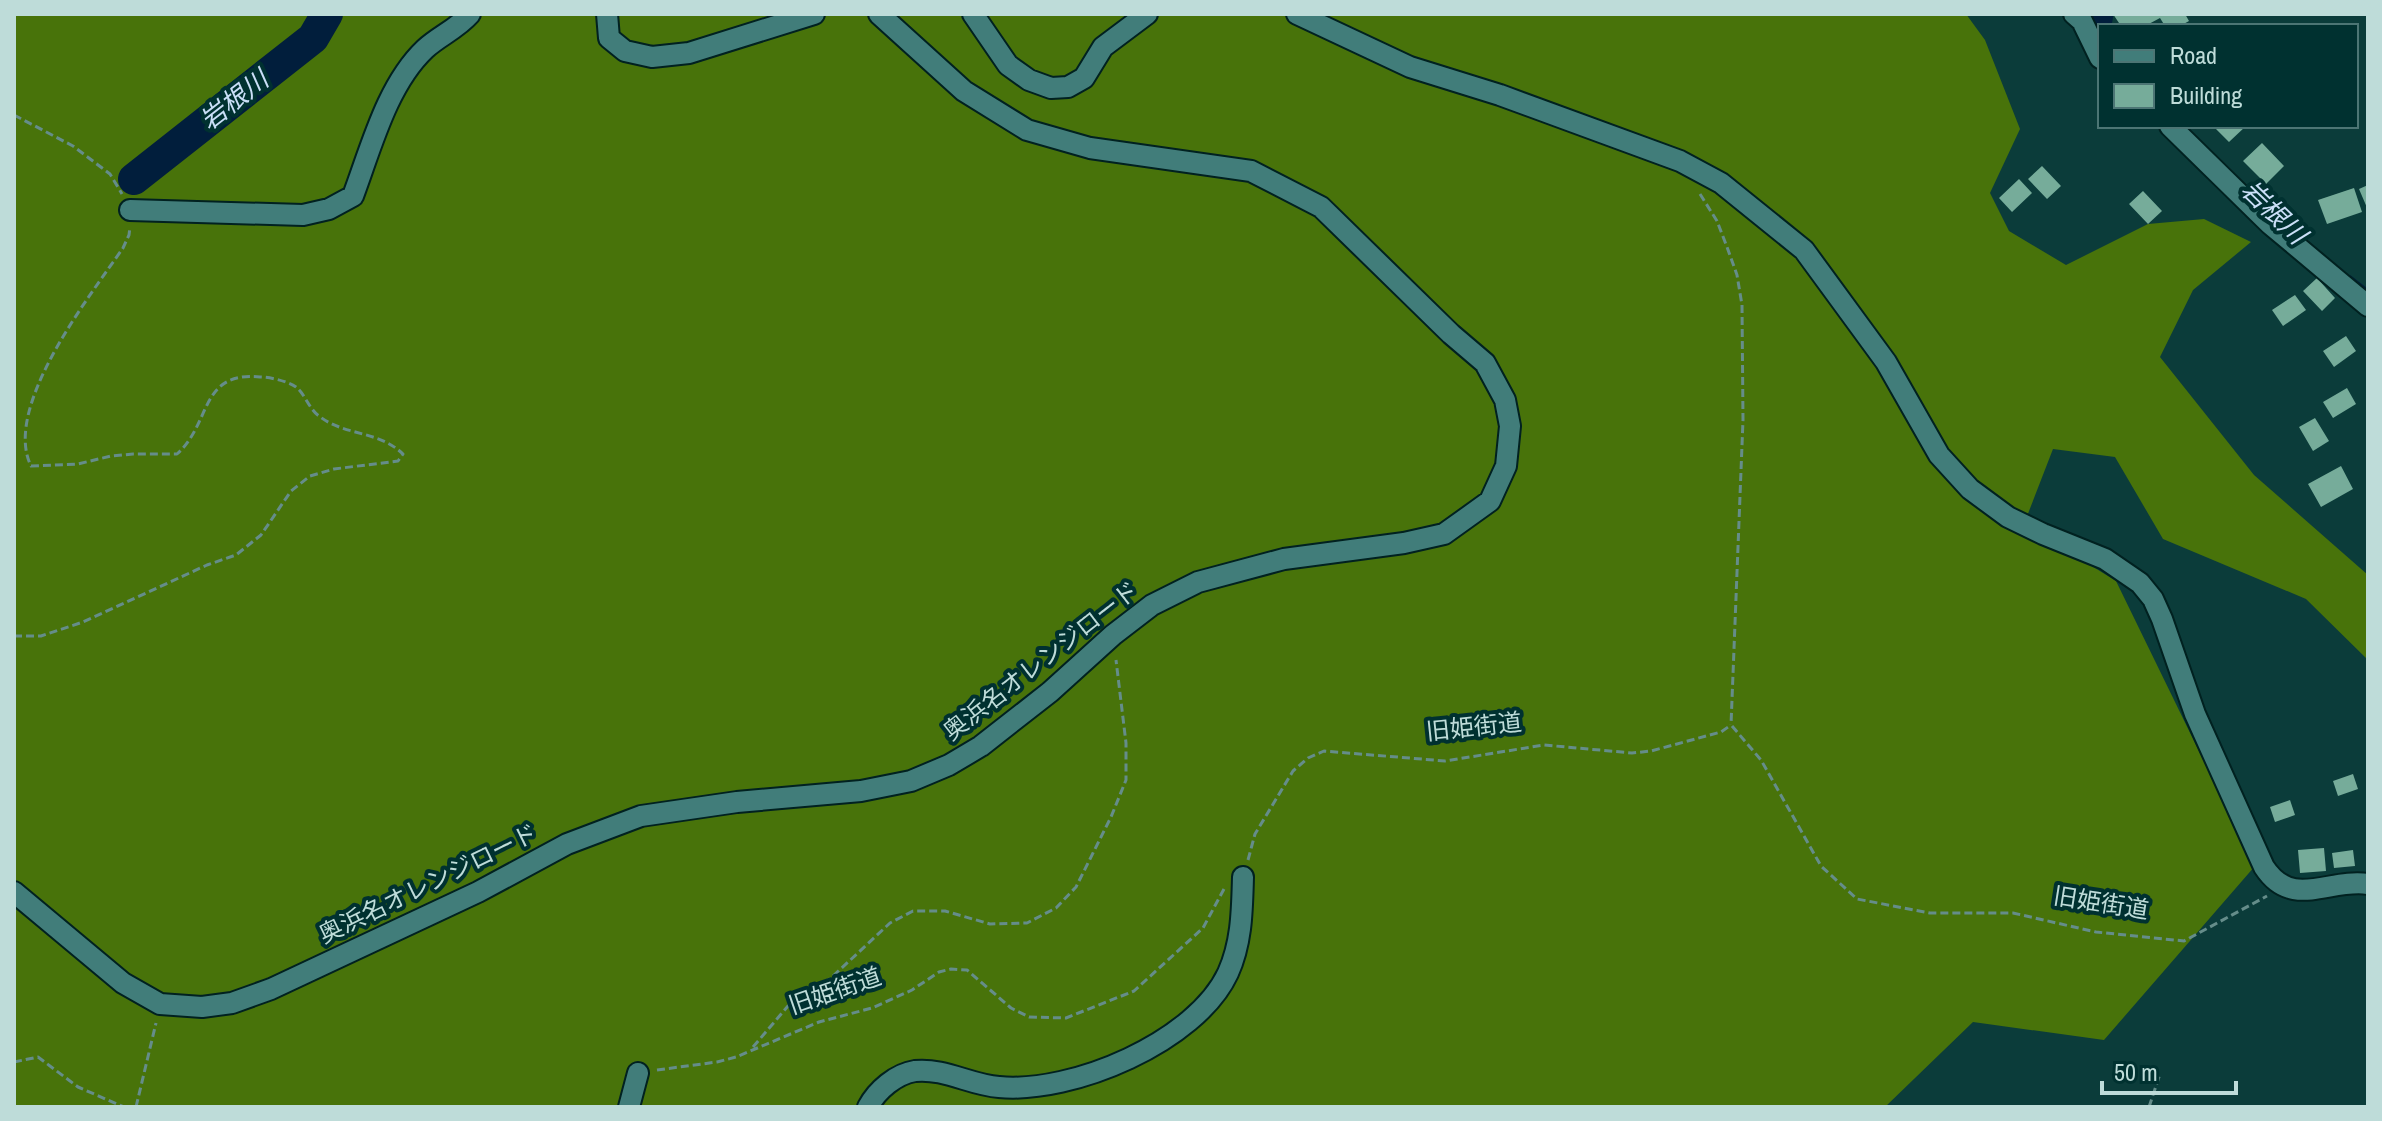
<svg xmlns="http://www.w3.org/2000/svg" width="2382" height="1121" viewBox="0 0 2382 1121" font-family="'Archivo Narrow','Noto Sans JP',sans-serif">
  <style>
    .forest { fill: #48730a }
    .lines { fill: none; stroke-linecap: round; stroke-linejoin: round }
    .stream { stroke: #011e3c; stroke-width: 5 }
    .river { stroke: #011e3c; stroke-width: 32 }
    .building { fill: #76ac9a }
    .minor-casing { stroke: #012120; stroke-width: 24 }
    .path { stroke: #658d8a; stroke-width: 3; stroke-dasharray: 8 4; stroke-linecap: butt }
    .minor { stroke: #417d7a; stroke-width: 20 }
    .labels { text-anchor: middle; stroke-width: 8; stroke-linejoin: round; paint-order: stroke }
    .street-label { font-size: 24px; fill: #bedcd9; stroke: #003130 }
    .water-label { font-size: 26px; font-style: italic; fill: #cbe0f8; stroke: #003130 }
  </style>
  <rect width="100%" height="100%" fill="#0b3c3a"/>
  <path class="forest" d="M14,14H1966L1985,40L2020,129L1990,193L2009,231L2066,265L2148,224L2204,219L2251,242L2193,290L2160,357L2254,475L2368,575V660L2306,599L2163,539L2115,457L2053,449L2024,524L2116,581L2255,866L2104,1040L1973,1022L1885,1107H14Z"/>
  <g class="lines">
    <path class="stream" d="M2101,26L2097,17L2101,14
      M2256,197L2290,228
      M2350,278L2368,292"/>
    <path class="river" d="M2093,14L2097,17
      M134,179L313,38L327,14"/>
  </g>
  <path class="building" d="M2113,14H2185L2189,21L2180,26H2165L2160,18L2145,26H2121Z
    M2219,126H2246L2229,142L2216,129Z
    M2262,143L2284,166L2266,184L2243,161Z
    M2042,166L2061,186L2047,199L2028,179Z
    M2019,179L2032,193L2012,212L1999,198Z
    M2368,185V210L2359,189Z
    M2354,188L2362,212L2327,224L2318,200Z
    M2143,191L2162,211L2148,224L2129,204Z
    M2317,278L2335,298L2322,311L2303,291Z
    M2295,295L2306,310L2283,326L2272,310Z
    M2346,336L2356,351L2334,367L2323,351Z
    M2347,388L2356,404L2333,418L2323,402Z
    M2315,418L2329,441L2313,451L2299,427Z
    M2341,466L2353,489L2321,507L2308,484Z
    M2353,774L2358,789L2338,796L2333,781Z
    M2290,800L2295,815L2275,822L2270,807Z
    M2324,848L2326,871L2300,873L2298,850Z
    M2353,850L2355,866L2334,868L2332,853Z"/>
  <g class="lines">
    <defs>
      <path id="minor" d="M607,14L609,38L625,51L652,57L689,53L814,14
        M973,14L1008,65L1029,80L1051,88L1068,87L1084,78L1103,47L1147,14
        M1297,14L1410,67L1500,95L1680,161L1721,183L1804,250L1886,362L1939,455L1970,489L2008,517L2043,534L2105,559L2140,583L2153,599L2162,619L2195,714L2264,867C2292,910 2329,878 2368,884
        M2074,14L2082,21L2100,58
        M2170,126L2270,224L2368,306
        M130,210L303,215L329,209L353,196C371,148 387,85 425,49C439,36 457,29 470,14
        M14,892L123,983L160,1004L202,1007L232,1003L271,989L478,892L567,844L641,816L737,802L861,791L911,781L949,765L981,746L1050,692L1113,635L1152,605L1198,582L1284,559L1404,543L1444,534L1490,501L1506,466L1510,426L1505,400L1485,363L1451,334L1321,207L1251,171L1090,148L1027,130L964,91L879,14
        M629,1107L638,1073
        M868,1107C877,1090 896,1074 915,1071C945,1068 970,1085 999,1087C1072,1094 1196,1042 1228,973C1242,942 1242,910 1243,877"/>
    </defs>
    <use href="#minor" class="minor-casing"/>
    <path class="path" d="M14,115L73,146L110,174L122,194
      M1700,194L1717,221L1727,247L1737,275L1742,305L1743,420L1731,725
      M14,636H41L83,622L207,565L236,555L261,535L291,491L310,476L334,469L398,461L403,454C378,430 344,436 319,416C309,409 305,394 296,387C287,381 270,377 260,377C199,371 212,423 177,454H133L111,456L78,464L31,466C2,407 90,296 123,248L129,235L130,227
      M1732,726L1761,760L1821,866L1857,899L1930,913H2013L2096,932L2184,941L2267,896
      M1248,860L1255,834L1293,771L1308,758L1324,751L1445,761L1544,745L1632,753L1651,751L1721,732L1731,725
      M753,1047L788,1006L831,978L890,923L913,911H945L990,924L1027,923L1056,908L1076,887L1111,817L1126,780V743L1116,660
      M14,1062L38,1057L78,1087L124,1107
      M657,1070L717,1062L736,1057L819,1022L872,1008L912,990L939,972L951,969L967,970L1011,1008L1029,1017L1066,1018L1134,991L1203,928L1224,889
      M136,1107L156,1023
      M2149,1107L2160,1074"/>
    <use href="#minor" class="minor"/>
  </g>
  <g class="labels">
    <g class="street-label">
      <text transform="translate(1041 661) rotate(-38)" y="8">奥浜名オレンジロード</text>
      <text transform="translate(1474 727) rotate(-6)" y="8">旧姫街道</text>
      <text transform="translate(428 884) rotate(-26)" y="8">奥浜名オレンジロード</text>
      <text transform="translate(2101 903) rotate(9)" y="8">旧姫街道</text>
      <text transform="translate(835 991) rotate(-19)" y="8">旧姫街道</text>
    </g>
    <g class="water-label">
      <text transform="translate(234 100) rotate(-38)" y="9">岩根川</text>
      <text transform="translate(2274 212) rotate(44)" y="9">岩根川</text>
    </g>
  </g>
  <rect width="2382" height="1121" fill="none" stroke="#bedcd9" stroke-width="32"/>
  <rect x="2098" y="24" width="260" height="104" fill="#003130" stroke="#4c7574" stroke-width="2"/>
  <rect x="2114" y="50" width="40" height="12" fill="#417d7a" stroke="#4c7574" stroke-width="2"/>
  <text x="2170" y="64" font-size="24" fill="#bedcd9">Road</text>
  <rect x="2114" y="84" width="40" height="24" fill="#76ac9a" stroke="#4c7574" stroke-width="2"/>
  <text x="2170" y="104" font-size="24" fill="#bedcd9">Building</text>
  <path d="M2102 1081v12h134v-12" fill="none" stroke="#bedcd9" stroke-width="4"/>
  <text x="2114" y="1081" font-size="24" fill="#bedcd9" stroke="#003130" stroke-width="6" paint-order="stroke">50 m</text>
</svg>
